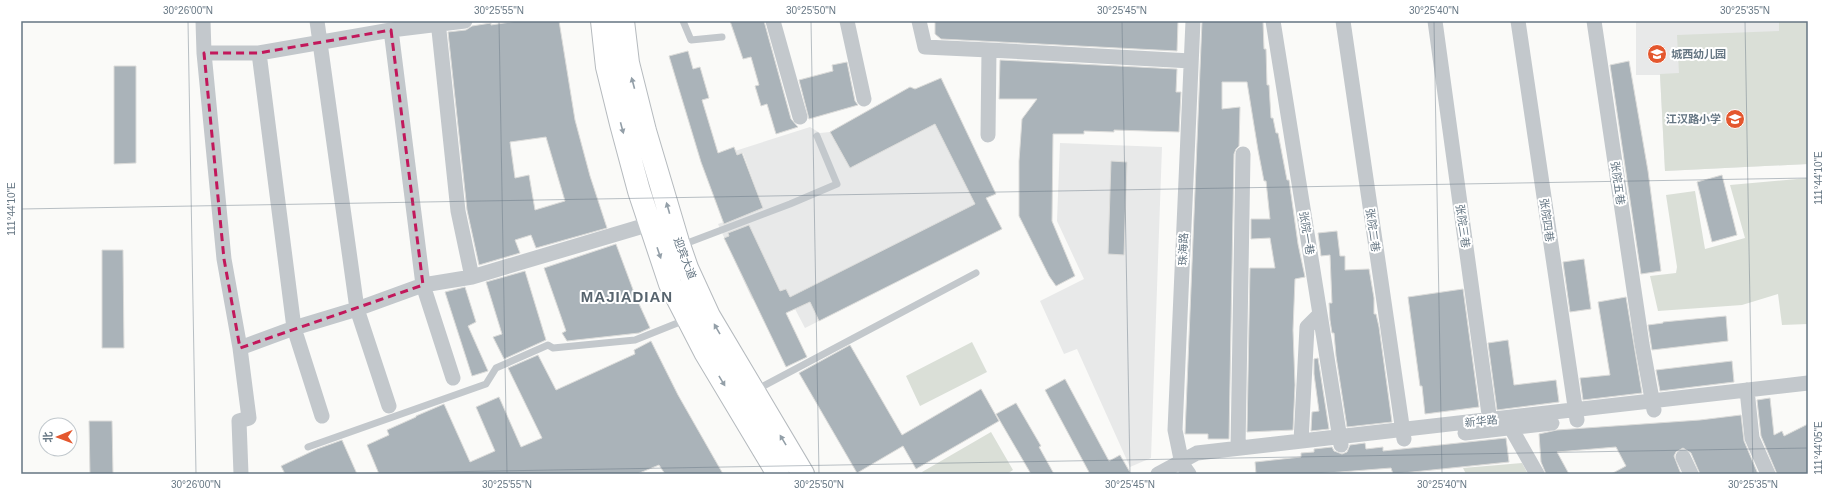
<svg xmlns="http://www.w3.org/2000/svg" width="1829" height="495" viewBox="0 0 1829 495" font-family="Arial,'Noto Sans SC',sans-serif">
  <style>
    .built { fill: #e8e9e9 }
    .green { fill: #dadfd7 }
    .building { fill: #aab3b9; stroke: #dcdcda; fill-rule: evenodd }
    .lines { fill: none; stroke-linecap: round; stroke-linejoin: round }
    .primary-casing { stroke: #b5babe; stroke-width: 24 }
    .service { stroke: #c3c8cc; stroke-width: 7 }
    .minor { stroke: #c3c8cc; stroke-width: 15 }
    .primary { stroke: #fff; stroke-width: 22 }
    .oneway { fill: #939fa8 }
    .marked { fill: none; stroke: #c2185b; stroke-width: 3; stroke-dasharray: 8 5; stroke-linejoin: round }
    .ticks { fill: none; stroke: #657683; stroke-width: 1; stroke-opacity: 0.45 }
    .labels { text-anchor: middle; stroke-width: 4; stroke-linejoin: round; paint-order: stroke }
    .poi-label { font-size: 11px; font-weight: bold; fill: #657683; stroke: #fff; text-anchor: start }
    .street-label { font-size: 11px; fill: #657683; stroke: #fff }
    .district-label { font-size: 15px; font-weight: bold; letter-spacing: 1px; fill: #57646e; stroke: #fff }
    .neatline { fill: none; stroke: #657683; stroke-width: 1.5 }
    .ticks-label { font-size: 10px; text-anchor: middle; fill: #657683 }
  </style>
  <rect width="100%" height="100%" fill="#fafaf8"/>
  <path class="built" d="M1636,21H1808V164L1665,171L1660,75H1636Z
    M941,78L996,194L986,198L1002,229L805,328L795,309L782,315L770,291L752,299L718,224L763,208L743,153L737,155L735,151L810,127L820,133L830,132L910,87L915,89Z
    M1060,143L1162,147L1151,458L1130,467L1077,349L1064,354L1040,301L1084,279L1057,221Z"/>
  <path class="green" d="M1779,21H1808V164L1665,171L1660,74L1679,73L1677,35L1779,31Z
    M1808,178V324L1782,325L1778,294L1742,305L1658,311L1650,276L1676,273L1677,267L1666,195L1695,191L1705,249L1745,238L1730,185Z
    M972,342L987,372L920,406L906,376Z
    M991,432L1013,470L1007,474H923L922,472Z
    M1522,463L1528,474H1466L1463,468Z"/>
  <path class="building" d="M517,21H559L575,120L590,176L607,228L536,248L531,235L515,240L520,253L479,265L467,210L448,32L466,30L472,26L491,23V25ZM546,137L565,201L535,210L529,175L515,178L510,142Z
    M730,21H764L791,119L798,127L776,134L767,104L761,106L755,86L759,85L751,57L743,59Z
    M935,21H1178L1177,51L941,39L935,34Z
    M1202,21H1263L1264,49H1266L1267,85H1269L1271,118H1273L1276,133H1278L1287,180H1289L1298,244L1305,277L1295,279L1293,330L1295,385L1293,430L1247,432L1250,268H1275L1270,238L1251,239V219H1270L1266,181H1264L1258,150L1247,82H1222V109L1240,107L1239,146L1236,149L1234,154L1229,439H1208V434H1185Z
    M688,51L693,69L700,67L709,98L702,100L718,153L734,147L737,155L742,153L763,208L724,224L701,162L669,56Z
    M1000,60L1177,69L1176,92H1181L1179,132L1114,130V132L1084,131V134H1053L1052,221L1075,276L1056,286L1049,276L1019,216V161L1022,119L1037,99H999Z
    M1629,61L1648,171L1661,271L1641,274L1610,65Z
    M847,62L855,101L858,105L809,119L799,80L833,71L832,65Z
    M114,66H136V163L114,164Z
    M941,78L996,194L986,198L1002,229L819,321L810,302L786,313L807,357L786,367L724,238L729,236L728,233L749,225L780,291L786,289L790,297L975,204L935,124L850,168L830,132L910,87L915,89Z
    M1111,161L1127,162L1124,255L1108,254Z
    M1722,175L1737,235L1712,242L1697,182Z
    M1337,231L1340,256H1345V270L1369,269L1374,298V314H1376L1379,327L1392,422L1347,427L1336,356L1334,333H1332L1330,320L1329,303H1332L1330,255L1321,256L1318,233Z
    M616,244L635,295L650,328L639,333L567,341L562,333L566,331L544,268Z
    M102,250H123L124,348H102Z
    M1584,259L1591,309L1570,312L1563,262Z
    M525,271L546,340L504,359L493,337L502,334L486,282Z
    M465,287L476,322L468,326L488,371L472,376L445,292Z
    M1463,289L1479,407L1425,414L1422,386H1420L1408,297Z
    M1626,297L1642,393L1583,400L1580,378L1610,375L1598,302Z
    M1726,316L1728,341L1652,350L1648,325L1663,323V322Z
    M1508,340L1514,385L1556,380L1559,402L1497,410L1488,343Z
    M651,341L678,395L723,474H665L659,465L637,474H379L367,445L389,435L387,430L416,417V416L444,404L470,462L495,451L476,407L499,397L521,447L542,438L508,368L538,355L556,390L635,354L634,350Z
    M850,345L902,435L981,389L999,421L916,469L903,446L857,473L799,373Z
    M1318,358L1329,429L1311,431L1312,412L1319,411L1314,374V359Z
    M1732,361L1734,382L1660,391L1656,370Z
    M1065,379L1109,461L1120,455L1131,474H1090L1045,390Z
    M1770,398L1774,435L1782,431L1784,436L1808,424V474H1777L1761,436L1757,400Z
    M1016,403L1041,446L1039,447L1054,474H1031L996,414Z
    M1741,415L1744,441L1758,474H1700L1691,453L1683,448L1676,452L1674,456L1681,474H1611L1626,466L1616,447L1557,452L1569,474H1546L1541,462L1539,434L1557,430L1700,420Z
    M89,421H112L113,474H90Z
    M1506,438L1509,462L1393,474L1391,468L1315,474H1256L1255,462L1301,457V453L1314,452V449L1332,447L1334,451L1342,454L1347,452L1350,445L1365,443L1366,449L1383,447V451Z
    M342,440L357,474H285L281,466L317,449Z"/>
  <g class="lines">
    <defs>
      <path id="primary" d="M602,21L607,67L621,124L639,191L670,284L705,352L778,474
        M623,21L628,63L645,131L678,242L687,268L709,316L803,474"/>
    </defs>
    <use href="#primary" class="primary-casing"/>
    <path class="service" d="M683,21L691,40L722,37
      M682,245L790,204L837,184L817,136
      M756,390L976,273
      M308,447L486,384L496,368L548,345L553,348L635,340L685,320"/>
    <path class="minor" d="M203,21L204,53L224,259L240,348L249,418L239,421L241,474
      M317,21L357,309L389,406
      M438,21L458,211L472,277
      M773,21L800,117
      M847,21L864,99
      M919,21L925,47L989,50
      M1273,21L1341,445
      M1343,21L1404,439
      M1435,21L1491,429
      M1518,21L1577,420
      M1594,21L1642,344L1654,410
      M391,30L423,285L453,378
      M204,53H259L391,30L465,21
      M259,53L294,328L322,416
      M988,135L989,50L1191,61
      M240,348L294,328L357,309L423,285L472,277L650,224
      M1747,390L1752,438L1768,474
      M1507,421L1537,474
      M1465,433L1552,423
      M1301,441L1307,327L1320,314
      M1238,448L1243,154
      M1683,457L1691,474
      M1158,474L1197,453L1808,383
      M1189,474L1182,464L1175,430L1193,21"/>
    <use href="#primary" class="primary"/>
  </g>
  <defs><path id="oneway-solid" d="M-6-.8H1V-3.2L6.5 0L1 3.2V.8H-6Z"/></defs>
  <g class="oneway">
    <use href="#oneway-solid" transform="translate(633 83) rotate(-105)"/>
    <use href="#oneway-solid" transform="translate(622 128) rotate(75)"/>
    <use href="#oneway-solid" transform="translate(668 208) rotate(-106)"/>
    <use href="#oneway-solid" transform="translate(659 253) rotate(71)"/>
    <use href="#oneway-solid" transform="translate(717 329) rotate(-120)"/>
    <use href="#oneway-solid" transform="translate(722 381) rotate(59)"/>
    <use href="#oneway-solid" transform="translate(783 440) rotate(-121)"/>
  </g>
  <path class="marked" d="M391,30L423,285L240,348L224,259L204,53H259Z"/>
  <path class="ticks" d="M188,21L196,474M499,21L507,474M811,21L819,474M1122,21L1130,474M1434,21L1442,474M1745,21L1753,474M21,209L1808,178M326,474L1808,448"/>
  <defs>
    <symbol id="school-disc" viewBox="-11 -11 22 22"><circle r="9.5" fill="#e4572e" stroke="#fff"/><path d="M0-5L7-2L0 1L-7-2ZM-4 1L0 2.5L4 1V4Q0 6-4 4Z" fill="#fff"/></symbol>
  </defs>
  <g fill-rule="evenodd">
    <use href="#school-disc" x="1646" y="43" width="22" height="22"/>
    <use href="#school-disc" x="1724" y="108" width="22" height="22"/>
  </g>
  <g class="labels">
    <g class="poi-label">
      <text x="1671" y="58">城西幼儿园</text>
      <text x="1721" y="123" text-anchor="end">江汉路小学</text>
    </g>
    <g class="street-label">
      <text transform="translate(1618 183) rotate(82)" y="4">张院五巷</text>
      <text transform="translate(1547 220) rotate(82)" y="4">张院四巷</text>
      <text transform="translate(1463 226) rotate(82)" y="4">张院三巷</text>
      <text transform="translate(1373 230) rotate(82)" y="4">张院二巷</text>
      <text transform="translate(1307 233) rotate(81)" y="4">张院一巷</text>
      <text transform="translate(1183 249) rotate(-88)" y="4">珠海路</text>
      <text transform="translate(685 258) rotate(69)" y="4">迎宾大道</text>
      <text transform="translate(1481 421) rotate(-6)" y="4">新华路</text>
    </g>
    <g class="district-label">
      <text x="627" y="302">MAJIADIAN</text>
    </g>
  </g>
  <rect width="1829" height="495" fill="none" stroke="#ffffff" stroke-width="44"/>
  <g transform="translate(58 437) rotate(269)"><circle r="19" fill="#ffffff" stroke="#c1c8cd"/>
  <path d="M0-3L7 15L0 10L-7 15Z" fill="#e4572e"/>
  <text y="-6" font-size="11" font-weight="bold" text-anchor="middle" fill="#657683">北</text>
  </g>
  <rect x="22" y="22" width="1785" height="451" class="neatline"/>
  <g class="ticks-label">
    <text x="188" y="14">30°26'00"N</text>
    <text x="499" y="14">30°25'55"N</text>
    <text x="811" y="14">30°25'50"N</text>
    <text x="1122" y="14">30°25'45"N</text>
    <text x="1434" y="14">30°25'40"N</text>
    <text x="1745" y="14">30°25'35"N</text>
    <text transform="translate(1818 178) rotate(-90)" y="4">111°44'10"E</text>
    <text transform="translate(11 209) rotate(-90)" y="4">111°44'10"E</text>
    <text transform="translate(1818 448) rotate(-90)" y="4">111°44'05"E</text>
    <text x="196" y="488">30°26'00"N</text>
    <text x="507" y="488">30°25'55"N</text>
    <text x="819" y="488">30°25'50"N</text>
    <text x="1130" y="488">30°25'45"N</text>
    <text x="1442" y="488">30°25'40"N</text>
    <text x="1753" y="488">30°25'35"N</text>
  </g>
</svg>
